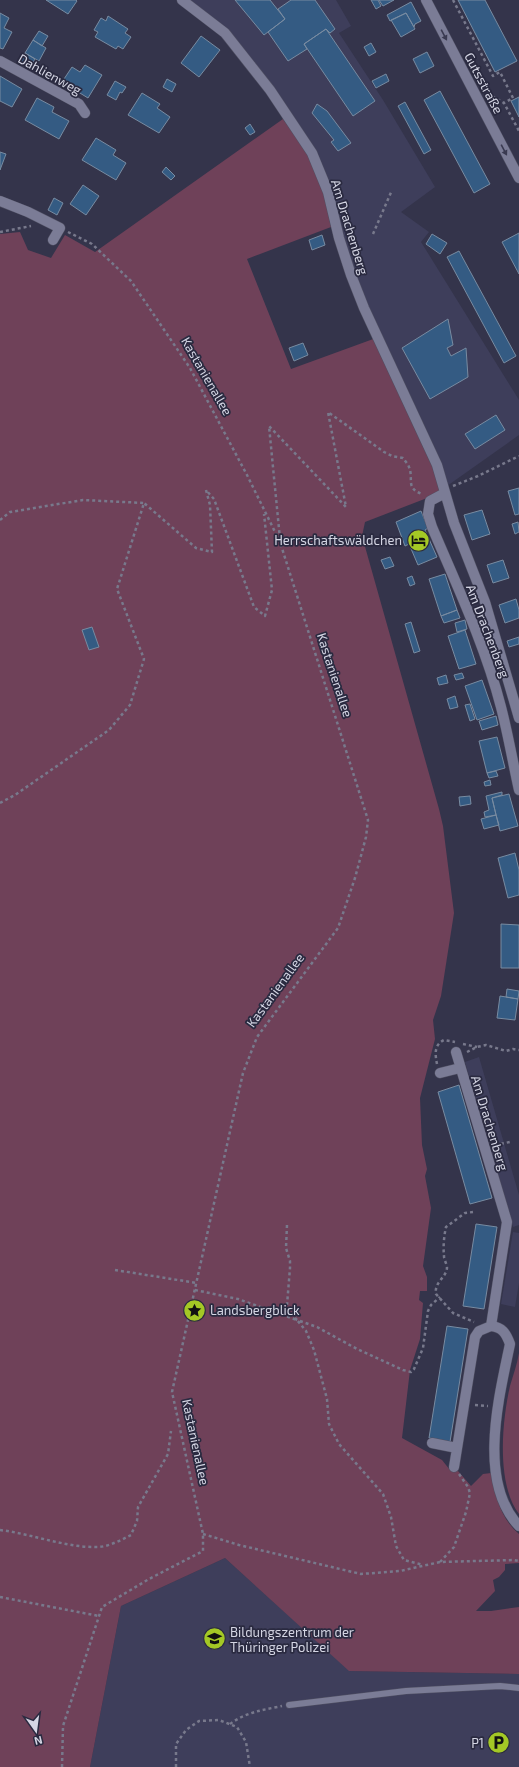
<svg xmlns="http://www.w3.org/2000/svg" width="519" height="1767" viewBox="0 0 519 1767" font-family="'Exo 2',sans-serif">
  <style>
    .built { fill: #3e3e5b }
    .green { fill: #6f4159 }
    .building { fill: #345b83; stroke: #788ba1 }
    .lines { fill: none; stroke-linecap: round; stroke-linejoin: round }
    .lane-casing { stroke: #505063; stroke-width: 7 }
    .street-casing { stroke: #505063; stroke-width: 11 }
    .path { stroke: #78798c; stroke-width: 2.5; stroke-dasharray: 3 3; stroke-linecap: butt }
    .lane { stroke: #7b7c96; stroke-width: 6 }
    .street { stroke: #7b7c96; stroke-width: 10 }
    .oneway { fill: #3a3a51 }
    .labels { text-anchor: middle; stroke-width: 3.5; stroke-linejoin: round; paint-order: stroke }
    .street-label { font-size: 13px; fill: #d5d6e4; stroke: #2a2a40 }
    .poi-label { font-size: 13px; fill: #d5d6e4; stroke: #2a2a40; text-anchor: end }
  </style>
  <rect width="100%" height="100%" fill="#34344b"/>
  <path class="built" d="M188,0H336L351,26L339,33L383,100L435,187L401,212L429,232L421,242L519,400V435L447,486L367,306L273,87Z
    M479,1057L519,1195V1225L513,1227L465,1062Z
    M513,1232L519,1233V1283L515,1307L501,1304Z
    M225,1558L350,1671L519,1674V1767H90L121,1606Z"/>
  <path class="green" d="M283,119L308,154L324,193L331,227L247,259L291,369L376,338L433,466L440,493L365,522L362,536L439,809L443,826L454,913L441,996L433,1020L435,1039L420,1098L422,1145L427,1169L425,1176L431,1208L423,1266L427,1277V1291H420L419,1300L423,1303L420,1339L410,1370L402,1438L442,1460L450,1470L458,1471L471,1486L483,1474L491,1473C496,1496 500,1518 519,1534V1563L505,1564V1570L499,1577L493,1580L495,1591L476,1611H491L519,1607V1674L349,1671L225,1558L121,1606L90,1767H0V234L20,232L28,250L51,258L65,235L95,252Z
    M519,1353V1514C496,1484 502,1421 510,1386C513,1375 517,1365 519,1353Z"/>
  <path class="building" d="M46,0H76L77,1L68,14Z
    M235,0H270L285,19L264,35Z
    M291,0H315L335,29L330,33L326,29L304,44L307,49L288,61L268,32L285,19L278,9Z
    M371,0H378L381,6L376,9Z
    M379,0H394L383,6Z
    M458,0H485L517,61L495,72Z
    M411,2L421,21L415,24L414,27L406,13L390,21L387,15Z
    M0,13L9,18L4,28L12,32L3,49L0,48Z
    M406,13L415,29L401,37L391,20Z
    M108,16L128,29L125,33L131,37L123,49L118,46L116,49L95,37L98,32L94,30L101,18L106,21Z
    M326,29L375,101L353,116L304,44Z
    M39,31L48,36L42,46L33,40Z
    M201,36L220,50L199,77L181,63Z
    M33,40L46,48L39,61L25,53Z
    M371,43L376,52L369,56L364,47Z
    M427,52L434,66L420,73L413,59Z
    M25,53L35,59L30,68L19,62Z
    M85,65L102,75L88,98L62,82L72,67L80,72Z
    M386,74L389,81L376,88L372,81Z
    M0,76L22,89L12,107L0,101Z
    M167,79L176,84L172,92L163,87Z
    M115,81L126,87L122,93L120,92L116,100L107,95Z
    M440,91L490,184L474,193L424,100Z
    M142,93L160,104L157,108L170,117L159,133L128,115Z
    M519,97V117L511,101Z
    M37,98L54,107L52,112L69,121L59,139L25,120Z
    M405,102L431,150L424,154L398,106Z
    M317,104L327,111L351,143L338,151L331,142L334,140L312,113Z
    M250,124L255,132L250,135L245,128Z
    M96,138L116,150L113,155L126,163L116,180L82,160Z
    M0,152L6,154L0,170Z
    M166,167L175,176L171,180L162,172Z
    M83,185L99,196L86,215L70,204Z
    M54,198L63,203L57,215L48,210Z
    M519,233V274L502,242Z
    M432,234L447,243L440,254L426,244Z
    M322,235L325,245L312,250L309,240Z
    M459,251L516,356L504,363L447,257Z
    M448,319L453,345L447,348L451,356L466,348L468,377L430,399L402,348Z
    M303,343L308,355L294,361L289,348Z
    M496,415L505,430L475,449L465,434Z
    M519,488V514L515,515L508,491Z
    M482,510L490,534L472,540L464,515Z
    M421,511L428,528L425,530L437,557L418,565L409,544L405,546L396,522Z
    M518,522L519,532L515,534L512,524Z
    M390,557L394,566L385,569L381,560Z
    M503,560L509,578L493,583L487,565Z
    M445,574L457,610L441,616L429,579Z
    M412,576L415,584L410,586L407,578Z
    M516,599L519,610V618L505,623L499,605Z
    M457,610L460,618L444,623L441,616Z
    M465,620L467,629L457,632L455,623Z
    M411,622L420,651L414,653L405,624Z
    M92,627L99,647L89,650L82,630Z
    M465,630L476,664L459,669L448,636Z
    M519,637V644L509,647L507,641Z
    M462,673L464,678L456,680L454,675Z
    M446,675L448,683L439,685L437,678Z
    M482,680L494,714L477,720L465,686Z
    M455,696L458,707L450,709L447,699Z
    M470,704L475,719L470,721L465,705Z
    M496,716L498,725L482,730L479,721Z
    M497,737L505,768L487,773L479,741Z
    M496,771L498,776L489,778L487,773Z
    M490,780L491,785L485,786L484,782Z
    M502,792V795L492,798L496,815L485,817L484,812L489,810L486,796Z
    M509,794L518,826L500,831L492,798Z
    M470,796L471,804L460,806L459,797Z
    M496,815L499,825L484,829L481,819Z
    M515,853L519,870V895L508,898L498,858Z
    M501,924L519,925V968H501Z
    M507,989L519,991L518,999L506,997Z
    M500,996L518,999L515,1020L497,1018Z
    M459,1085L492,1198L470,1204L438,1092Z
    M476,1224L497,1227L484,1309L463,1306Z
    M447,1326L468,1329L450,1442L429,1438Z"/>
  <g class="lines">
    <defs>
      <path id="lane" d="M289,1705L406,1691L500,1686L519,1688"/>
      <path id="street" d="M182,0L225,33L270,90L312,153L328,192L339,238L351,275L364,308L437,465L454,523L485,602L519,718
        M426,0L519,178
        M0,61L79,104L85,113
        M0,201L28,212L60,228L53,240
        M445,493L430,501L428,514L432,527C457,586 485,645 501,707C508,734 513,763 519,790
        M456,1052L507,1222L491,1326C502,1327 506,1333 510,1344C499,1397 477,1482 519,1526
        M440,1073L460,1068
        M432,1443L457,1448
        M454,1467L475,1337L479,1331L491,1326"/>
    </defs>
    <use href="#lane" class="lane-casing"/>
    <use href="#street" class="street-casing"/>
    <path class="path" d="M453,0L493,76L500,72L513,98L504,103
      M487,93L504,103L519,131
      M0,232L31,226
      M373,234L392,190
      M453,486L478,476L519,456
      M0,520L10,512L83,500L144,503
      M280,539L269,426L346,507L328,412L384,452L392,456L403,458C405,461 408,464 409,467C414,479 405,488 422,494
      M0,803L15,795L109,730L130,705L144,659L117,589L144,503L196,548L212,552L210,505L206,490L214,499L254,607L265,616L272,590L264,514
      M463,1044L477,1047
      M467,1052L477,1047L486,1045L506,1051L513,1049L519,1050
      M437,1064C435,1054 434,1045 444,1040L455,1042
      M495,1145L510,1142
      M473,1212L465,1213L446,1227C444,1236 443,1247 444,1256C444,1260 447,1264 447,1268C446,1278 434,1282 436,1294L453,1313L474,1322
      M287,1225L286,1248L290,1261V1268L287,1305L294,1317L297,1320L317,1327L357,1349L403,1370L411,1372L414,1369L423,1348L428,1311L431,1305L440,1297
      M115,1270L197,1283
      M195,1290L238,1299L297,1320L306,1331L314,1350L327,1399L329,1424L339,1444L383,1494L391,1517L396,1546L404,1560L423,1565
      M475,1405L488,1406
      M0,1530C33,1534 65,1548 99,1547C110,1546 121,1540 131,1535L137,1521L138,1507L168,1454L171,1431
      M203,1534L239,1545L361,1574L400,1571L440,1562L514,1560L519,1561
      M440,1562L454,1547L466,1512L470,1493L468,1487L459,1474
      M0,1597L99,1616
      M230,1724C246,1712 263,1710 282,1706
      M62,1767L63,1726L102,1607L149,1579L203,1551V1534L172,1392L243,1073L257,1037L338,928L355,878L366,837L368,820L280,542L247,475L190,368L131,281L92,244L68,232
      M176,1767V1744L186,1730L199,1721L219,1720L237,1727L246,1742L250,1767"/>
    <use href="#lane" class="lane"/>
    <use href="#street" class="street"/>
  </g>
  <defs><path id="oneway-solid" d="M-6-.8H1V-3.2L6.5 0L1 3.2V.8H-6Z"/></defs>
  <g class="oneway">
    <use href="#oneway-solid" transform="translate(444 35) rotate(62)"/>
    <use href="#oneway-solid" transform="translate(504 150) rotate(62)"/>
  </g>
  <defs>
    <symbol id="hotel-disc" viewBox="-11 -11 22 22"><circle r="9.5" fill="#a4c825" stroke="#2a2a40"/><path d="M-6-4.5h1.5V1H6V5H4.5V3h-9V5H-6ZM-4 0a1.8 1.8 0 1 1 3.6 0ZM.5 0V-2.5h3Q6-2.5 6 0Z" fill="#111"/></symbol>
    <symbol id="sight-disc" viewBox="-11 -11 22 22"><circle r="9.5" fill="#a4c825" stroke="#2a2a40"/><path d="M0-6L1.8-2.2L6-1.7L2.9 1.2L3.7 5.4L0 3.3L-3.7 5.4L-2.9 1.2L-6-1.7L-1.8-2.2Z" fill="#111"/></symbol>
    <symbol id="school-disc" viewBox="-11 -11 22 22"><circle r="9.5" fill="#a4c825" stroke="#2a2a40"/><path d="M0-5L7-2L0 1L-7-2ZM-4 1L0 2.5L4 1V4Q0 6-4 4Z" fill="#111"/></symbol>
    <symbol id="parking-disc" viewBox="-11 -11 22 22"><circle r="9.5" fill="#a4c825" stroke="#2a2a40"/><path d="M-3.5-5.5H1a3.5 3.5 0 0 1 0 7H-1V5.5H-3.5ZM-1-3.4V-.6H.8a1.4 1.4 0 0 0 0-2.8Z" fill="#111"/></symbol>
  </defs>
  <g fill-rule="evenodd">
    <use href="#hotel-disc" x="406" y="528" width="25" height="25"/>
    <use href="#sight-disc" x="182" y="1298" width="25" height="25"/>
    <use href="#school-disc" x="202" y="1626" width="25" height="25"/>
    <use href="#parking-disc" x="486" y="1730" width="25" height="25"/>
  </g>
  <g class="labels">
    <g class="street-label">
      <text transform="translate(50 74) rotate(29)" y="5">Dahlienweg</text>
      <text transform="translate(484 83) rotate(62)" y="5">Gutsstraße</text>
      <text transform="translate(350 227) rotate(73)" y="5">Am Drachenberg</text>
      <text transform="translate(207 376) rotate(60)" y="5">Kastanienallee</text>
      <text transform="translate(488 631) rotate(69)" y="5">Am Drachenberg</text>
      <text transform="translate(335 675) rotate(72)" y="5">Kastanienallee</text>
      <text transform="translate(275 990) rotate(-54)" y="5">Kastanienallee</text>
      <text transform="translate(490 1123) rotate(73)" y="5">Am Drachenberg</text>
      <text transform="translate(196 1442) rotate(78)" y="5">Kastanienallee</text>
    </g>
    <g class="poi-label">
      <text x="402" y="545">Herrschaftswäldchen</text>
      <text x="210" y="1315" text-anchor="start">Landsbergblick</text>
      <text x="230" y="1637" text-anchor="start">Bildungszentrum der<tspan x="230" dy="15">Thüringer Polizei</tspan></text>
      <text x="484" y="1748">P1</text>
    </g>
  </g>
  <g transform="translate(36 1731) rotate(166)" stroke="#2a2a40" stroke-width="3" paint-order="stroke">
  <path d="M0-3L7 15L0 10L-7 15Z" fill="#d5d6e4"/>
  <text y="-6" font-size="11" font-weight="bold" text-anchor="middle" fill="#d5d6e4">N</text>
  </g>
</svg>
